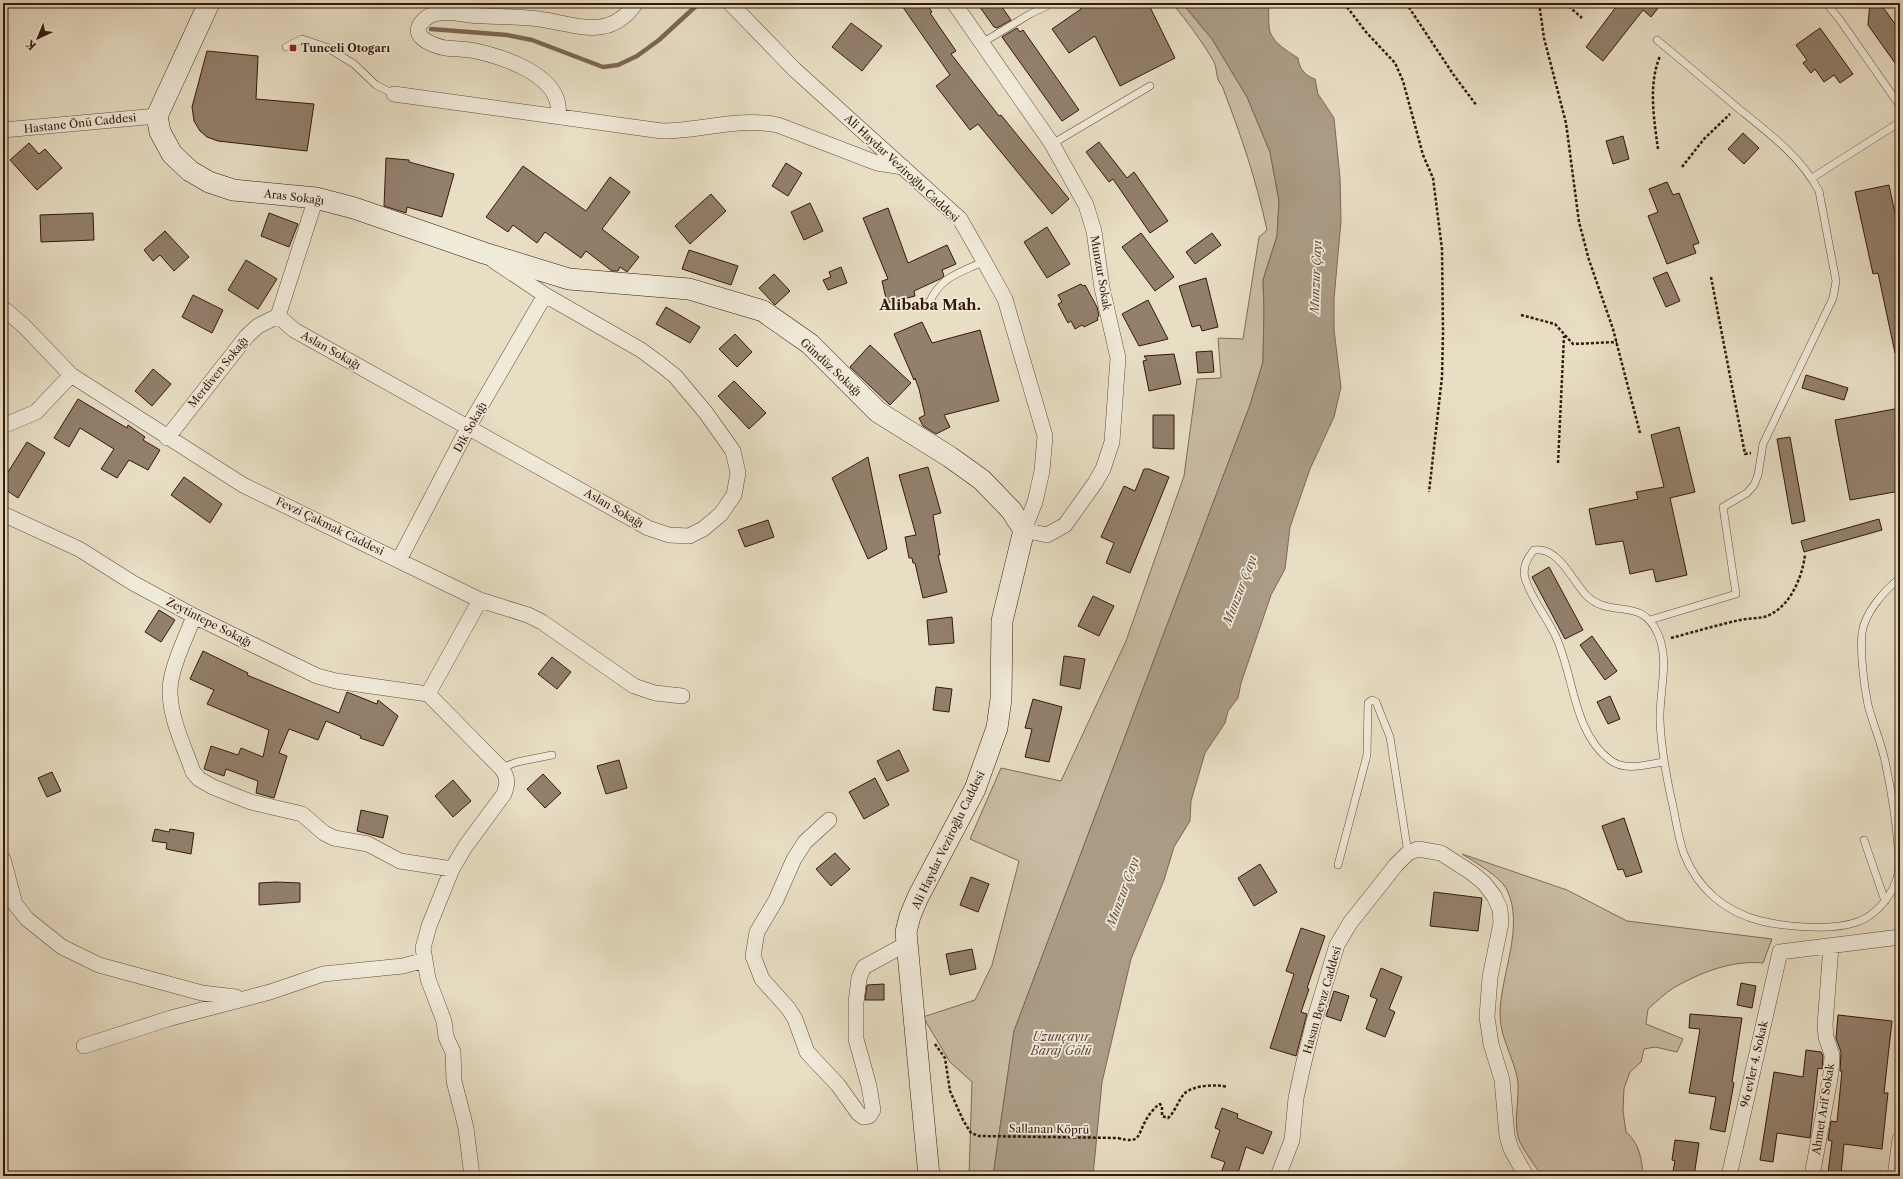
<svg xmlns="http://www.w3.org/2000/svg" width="1903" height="1179" viewBox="0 0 1903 1179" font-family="'Libre Caslon Text',serif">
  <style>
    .green { fill: #cabca5; stroke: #806a58 }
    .water { fill: #ab9b85; stroke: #7c6755 }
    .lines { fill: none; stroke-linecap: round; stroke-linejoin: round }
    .stream { stroke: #7c6755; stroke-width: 4.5 }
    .building { fill: #927f6c; stroke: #35180c }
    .lane-casing { stroke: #624a3a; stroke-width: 8 }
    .street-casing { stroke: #624a3a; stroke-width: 16 }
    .secondary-casing { stroke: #35180c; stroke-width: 22 }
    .path { stroke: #35180c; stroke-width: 2.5; stroke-dasharray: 3 2; stroke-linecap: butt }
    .lane { stroke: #f0ead9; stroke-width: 7 }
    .street { stroke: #f0ead9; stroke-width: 15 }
    .secondary { stroke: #f0ead9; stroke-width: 21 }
    .poi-dot { fill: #8f2418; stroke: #f0ead9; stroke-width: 1.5 }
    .labels { text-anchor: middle; stroke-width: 3.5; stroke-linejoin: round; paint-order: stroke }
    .poi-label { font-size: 11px; font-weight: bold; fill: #35180c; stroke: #f0ead9; text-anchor: start }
    .street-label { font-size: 11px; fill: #35180c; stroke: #f0ead9 }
    .water-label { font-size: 12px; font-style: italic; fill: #644c3c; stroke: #f0ead9 }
    .district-label { font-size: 15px; font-weight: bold; fill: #35180c; stroke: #f0ead9 }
  </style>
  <rect width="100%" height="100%" fill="#e8dec4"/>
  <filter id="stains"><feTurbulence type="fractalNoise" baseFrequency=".005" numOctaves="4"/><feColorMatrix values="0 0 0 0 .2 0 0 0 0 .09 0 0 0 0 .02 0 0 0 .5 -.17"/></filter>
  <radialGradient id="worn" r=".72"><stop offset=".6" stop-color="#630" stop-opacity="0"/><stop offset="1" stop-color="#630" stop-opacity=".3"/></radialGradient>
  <path class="green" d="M1172,3H1182L1212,39L1247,97L1270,152L1279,201L1277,236L1263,280L1264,310L1263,362L1250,405L1014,1031L993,1176H969L972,1082L950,1062L923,1017L975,1000L992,965L1019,861L970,839L1001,768L1061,781L1126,641L1184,476L1197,379L1221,378L1218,338L1243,339L1259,237L1267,230C1256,179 1241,135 1222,86C1215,79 1218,69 1213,60C1201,40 1187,21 1172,3Z
    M1462,854L1567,890L1627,921L1772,939L1763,963C1732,960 1702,972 1675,987C1665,993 1656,1002 1648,1009L1646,1024L1683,1039L1677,1052L1655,1047L1644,1049L1641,1062L1630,1072L1624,1088L1623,1111L1626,1132C1639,1143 1642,1159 1643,1176H1542C1536,1167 1520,1146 1518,1137C1514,1121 1519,1099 1518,1082C1515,1060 1500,1038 1500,1015C1500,975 1525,927 1507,890C1500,876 1474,862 1462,854Z"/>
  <path class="water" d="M1182,3H1267C1270,10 1268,17 1269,25C1269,41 1286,50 1298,58C1299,68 1305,76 1315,79L1318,94L1334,118L1340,178L1341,221L1334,299V330L1341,387L1334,417L1310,469L1290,527L1285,569L1271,595L1241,683L1238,698L1228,711L1225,723L1205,753L1191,801L1190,821L1174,847L1164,880L1131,959L1102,1082L1093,1176H993L1014,1031L1250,405L1263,362L1264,310L1263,280L1277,236L1279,201L1270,152L1247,97L1212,39Z"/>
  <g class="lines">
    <path class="stream" d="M431,29L507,35L532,40L603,67L618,65L637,56L659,40L696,6"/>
  </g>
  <path class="building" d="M900,3H926L932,12L930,13L956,51L951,54L999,116L1001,115L1069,199L1052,214L978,124L970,130L936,86L950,75Z
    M977,3H999L1011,20L997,28L994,27Z
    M1078,3H1148L1175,58L1120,86L1095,36L1069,53L1052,29L1081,9Z
    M1619,3H1662L1651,17L1643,10L1603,61L1586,47Z
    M1870,3H1880L1900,31V70L1868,25Z
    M851,23L882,46L862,71L832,47Z
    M1017,28L1020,32L1023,30L1079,110L1062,121L1002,37Z
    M1820,28L1853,74L1840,83L1834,75L1824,82L1815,69L1811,73L1803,63L1807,60L1796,45Z
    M207,51L258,56L256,99L314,104L307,151L218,141L207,137L200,131L194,121L192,107Z
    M1743,133L1759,148L1744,164L1728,149Z
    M1623,136L1629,159L1613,164L1606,141Z
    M1099,142L1127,178L1134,172L1168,221L1150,233L1113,179L1109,182L1086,152Z
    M29,143L39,154L45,149L62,168L37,190L10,160Z
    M386,158L409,160V162L454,174L442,217L407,207L406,213L384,206Z
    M786,163L802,173L788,196L772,186Z
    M523,166L586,211L610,177L630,192L602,229L639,257L627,272L620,267L618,271H612L586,251L581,258L545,232L537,243L513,225L508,232L486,217Z
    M1667,182L1673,195L1679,193L1699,243L1693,245L1696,253L1667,264L1648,216L1658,212L1649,189Z
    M1889,185L1900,237V352L1895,353L1878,273L1873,274L1855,192Z
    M711,194L726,211L690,244L675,226Z
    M810,203L823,231L804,240L791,212Z
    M888,208L908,263L947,245L956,264L942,270L944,276L940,279L914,291L915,296L887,303L882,281L888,279L863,218Z
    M93,213L94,240L41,242L40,215Z
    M269,213L298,224L289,247L261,236Z
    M1047,227L1070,264L1047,278L1024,242Z
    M165,231L189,257L174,271L160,255L153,261L144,250Z
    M1141,233L1174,277L1155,291L1122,247Z
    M1212,233L1221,245L1195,264L1186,252Z
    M689,250L738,266L731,285L682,269Z
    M246,260L277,279L258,309L228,290Z
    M841,267L847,283L828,290L823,280L831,277L829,272Z
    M1667,272L1680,301L1666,307L1653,278Z
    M774,274L790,291L775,305L759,288Z
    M1206,278L1218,327L1202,331L1200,325L1192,327L1179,286Z
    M1081,284L1083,286L1085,285L1097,307L1099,316L1097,318L1098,320L1084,327L1082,325L1075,329L1071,321L1068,323L1058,304L1062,302L1058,295Z
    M193,295L223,310L212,333L182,317Z
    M1148,300L1168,339L1139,346L1122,314Z
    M666,307L700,327L690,343L656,324Z
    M922,322L932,343L980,330L999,401L944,415L950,427L936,434L923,426L919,418L925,415L919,389L915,378L914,380L894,334Z
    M735,334L752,352L737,367L719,349Z
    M870,345L911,383L890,405L850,367Z
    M1212,351L1214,372L1198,373L1196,352Z
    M1174,354L1181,384L1149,391L1143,361L1147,360L1144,356Z
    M153,369L171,384L152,406L135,391Z
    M1806,375L1848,388L1844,400L1802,388Z
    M734,381L766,413L749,429L718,396Z
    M78,399L127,428L128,425L145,437L143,440L160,450L148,470L129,460L117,478L101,469L114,449L80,428L69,447L54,438Z
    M1900,408V491L1850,500L1835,420Z
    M1153,415H1174V449L1153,448Z
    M1679,427L1695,492L1670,498L1687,575L1656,582L1653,569L1630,574L1623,541L1596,545L1589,509L1638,499L1636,492L1664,487L1651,435Z
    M1790,437L1805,521L1792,524L1777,439Z
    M27,442L45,453L18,498L3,488V480Z
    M868,457L887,549L868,559L832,478Z
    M928,467L941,513L933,515L940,555H938L947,592L923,598L915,563H913L912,558H909L905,537L916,535L899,475Z
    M1144,469H1149L1169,477L1130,573L1106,563L1114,543L1101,537L1124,486L1135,491Z
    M184,477L222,504L210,523L171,495Z
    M1879,519L1882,530L1804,552L1801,541Z
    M768,520L774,537L745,547L738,530Z
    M1549,567L1583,630L1565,639L1532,577Z
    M1093,596L1114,606L1099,636L1078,626Z
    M159,610L175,620L161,642L145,632Z
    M952,617L954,643L929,645L927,620Z
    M1592,636L1617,671L1605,680L1580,645Z
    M203,651L248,673L247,675L339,713L347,692L377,704L378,700L398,716L383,746L360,738L361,736L326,721L318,740L289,729L279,753L287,756L274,798L256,793L258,781L226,769L224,776L204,769L211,746L238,755L241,748L263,757L269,730L207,704L214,690L190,679Z
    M1064,656L1085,659L1080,689L1060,685Z
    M552,657L571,672L557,689L538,674Z
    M936,687L952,689L949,712L933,710Z
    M1610,696L1620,719L1608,724L1597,702Z
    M1033,699L1062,707L1049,762L1025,757L1032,729L1025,728Z
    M899,750L909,771L887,781L877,761Z
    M619,760L627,788L606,794L597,766Z
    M52,772L61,791L47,797L38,778Z
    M543,774L561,793L545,808L527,789Z
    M875,778L889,805L864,819L849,792Z
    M453,780L471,801L453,817L435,796Z
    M361,810L388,816L383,838L357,831Z
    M1624,818L1642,872L1626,877L1623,869L1618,870L1602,826Z
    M155,829L169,832L170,829L194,833L191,854L166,849L167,843L152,841Z
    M835,853L850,869L831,886L816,869Z
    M1260,864L1277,892L1254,906L1238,878Z
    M971,877L989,884L978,912L960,905Z
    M276,882L300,883V902L259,905V883Z
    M1434,892L1482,898L1478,931L1430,926Z
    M1301,928L1325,936L1307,988L1309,989L1301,1012L1307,1014L1296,1056L1270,1048L1294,974L1286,971Z
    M972,949L976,969L950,975L946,954Z
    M1381,968L1402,977L1389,1009L1395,1012L1385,1037L1366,1029L1377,999L1370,996Z
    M1741,983L1756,986L1752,1008L1737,1005Z
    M884,984V1000H865L867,985Z
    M1334,991L1349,996L1341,1021L1326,1016Z
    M1690,1014L1742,1018L1732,1082L1734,1083L1725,1132L1710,1129L1716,1097L1689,1093L1700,1029L1689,1028Z
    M1838,1015L1892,1021L1884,1093H1888L1882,1149L1844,1144L1841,1174L1828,1173L1832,1141L1828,1140L1831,1121L1837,1122L1842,1071H1840L1841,1052L1836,1038Z
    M1806,1050L1821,1052L1823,1056L1822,1069L1818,1068L1810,1138L1777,1133L1773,1162L1760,1160L1774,1072L1803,1077Z
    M1222,1108L1238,1114L1237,1118L1272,1132L1263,1154L1246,1147L1237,1176H1220L1225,1162L1211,1157L1220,1130L1215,1128Z
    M1675,1140L1699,1143L1694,1176H1672L1675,1161L1672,1160Z"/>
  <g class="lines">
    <defs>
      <path id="lane" d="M1826,3L1840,20L1900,106
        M982,43L1030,14L1053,3
        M286,47L302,39L326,47L354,64L376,85L394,94
        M1052,144L1150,86
        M1812,178L1900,122
        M929,303C942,275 959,274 984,261
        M1650,620L1736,594L1723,507L1747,493L1754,485L1758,475L1763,444L1833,298L1836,281L1819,191C1801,157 1769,133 1739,109C1712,86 1685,63 1657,40
        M1664,762C1647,764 1626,772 1610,760C1573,732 1574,676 1556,637C1547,617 1531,599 1525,578C1522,567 1528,557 1534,550C1559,547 1571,579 1586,595C1610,620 1641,595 1658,634C1670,661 1659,692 1660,720C1661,748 1666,775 1672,802C1676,819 1678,838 1684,854C1698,889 1725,912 1761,921C1787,927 1832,931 1857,922C1875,916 1890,898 1896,881C1900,871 1899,858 1898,847C1896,819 1891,789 1885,761C1881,742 1873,724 1868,705C1864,685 1860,654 1862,633C1865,612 1884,591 1900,578
        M501,768L517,762L552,755
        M1864,840L1885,901
        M1338,865L1367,755L1368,703L1372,700L1376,702L1390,737L1408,853"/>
      <path id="street" d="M730,3L795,70L960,219L984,261L1005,299L1045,436L1042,471L1035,502L1024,530L1047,535L1065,525L1095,483L1103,469L1112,442L1118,358L1102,288L1094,231L1086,205L1052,144L954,3
        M394,94L662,131C701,131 739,117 778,125L877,163L903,167
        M558,117C558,113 559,108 558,105C553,73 502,57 476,51C466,49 455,49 445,48C431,45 406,35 425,19C436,9 457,13 469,15C493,17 516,16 539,19C576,24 609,42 636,3
        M3,130L157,116
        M3,308L24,326L71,375L243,485L480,600L528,615L542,622L634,686L655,693L682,696
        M278,316L294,330L648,528L669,535L689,536L703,529L721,514L734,495L738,473L733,451L706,413L675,376L660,364L641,350L545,295L494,261
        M278,316L316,198
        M3,426L36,412L71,375
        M167,438L247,336L258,326L278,316
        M3,514L79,549L133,583L194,616L317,676L336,681L428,694
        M399,560L469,426L545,295
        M194,616C186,638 169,670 170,693C171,721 184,746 193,772L199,779L213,787L251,802L302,814L324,833L334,838L368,844L400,861L452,869
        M428,694L501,768C508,777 508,783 504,794L465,847L452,869L429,926L423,948L428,979L444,1021L446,1037L453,1052L454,1081L466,1128L472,1176
        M428,694L480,600
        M829,820L805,842L794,859L776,900L757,932L753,956L762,979L788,1008L795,1019L807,1052L838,1085L858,1113L863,1117L869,1116L873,1110L869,1086L856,1039V1003L859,978L864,967L906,944
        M3,859L15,904L27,919L62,947L99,965L202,993L236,997
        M84,1046L171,1018L270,992L323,974L403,966L425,960
        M1278,1176L1292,1140L1296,1098L1303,1066L1314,1021L1337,945L1350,923L1396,865L1408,853L1418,849L1441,853L1472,873L1484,883L1494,896L1500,909L1501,923L1490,977L1487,1017L1491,1044L1502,1080L1507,1136L1511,1149L1526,1176
        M1729,1176L1780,952L1900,937
        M1812,1176L1831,1073L1832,1055L1826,1037L1825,1025L1831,946
        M1895,1176L1900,1139"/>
      <path id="secondary" d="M209,3L157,116L160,132L172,154L190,171L209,182L233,190L316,198L354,208L484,253L569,279L689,289L763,311L810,344L878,412L950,457L982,480L1011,510L1024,530L1002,621L1001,699L997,728L975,789L918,897L910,916L906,932L929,1176"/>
    </defs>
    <use href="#lane" class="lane-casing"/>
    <use href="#street" class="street-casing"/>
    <use href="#secondary" class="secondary-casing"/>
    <path class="path" d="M1344,3L1366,32L1395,63L1403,81L1423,155L1433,178L1442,249L1443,333L1442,377L1429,492
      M1406,3L1453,74L1477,106
      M1539,3L1544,38L1566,123L1579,222L1589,260L1613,329L1640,433
      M1565,3L1582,18
      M1658,149C1654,119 1648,85 1660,56
      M1682,167L1704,139L1730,114
      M1711,277L1745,454L1751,453
      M1521,315L1555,324L1573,344L1617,342
      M1558,463L1564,336
      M1671,638C1694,632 1717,625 1740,620C1749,618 1758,619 1767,616C1790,607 1802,578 1805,555
      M935,1044L945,1058L950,1091L963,1120L971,1133L979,1136L1118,1138C1141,1144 1137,1136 1146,1120C1149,1114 1154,1109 1158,1105L1160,1104L1162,1106V1116L1168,1118C1175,1112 1178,1101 1184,1094C1192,1085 1217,1084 1227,1087"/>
    <use href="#lane" class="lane"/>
    <use href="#street" class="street"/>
    <use href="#secondary" class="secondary"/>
  </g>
  <rect class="poi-dot" x="289" y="44" width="8" height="8" rx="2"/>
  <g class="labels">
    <g class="poi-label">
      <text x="301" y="52">Tunceli Otogarı</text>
    </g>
    <g class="street-label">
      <text transform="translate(80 123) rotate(-6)" y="4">Hastane Önü Caddesi</text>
      <text transform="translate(902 168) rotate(43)" y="4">Ali Haydar Veziroğlu Caddesi</text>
      <text transform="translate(294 197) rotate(7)" y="4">Aras Sokağı</text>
      <text transform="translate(1101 273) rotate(80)" y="4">Munzur Sokak</text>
      <text transform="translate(331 350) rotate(29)" y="4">Aslan Sokağı</text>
      <text transform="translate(831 367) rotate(43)" y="4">Gündüz Sokağı</text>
      <text transform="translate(218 372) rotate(-51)" y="4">Merdiven Sokağı</text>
      <text transform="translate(470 427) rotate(-61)" y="4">Dik Sokağı</text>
      <text transform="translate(614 508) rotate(30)" y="4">Aslan Sokağı</text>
      <text transform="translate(330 526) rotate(26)" y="4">Fevzi Çakmak Caddesi</text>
      <text transform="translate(209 622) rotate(27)" y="4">Zeytintepe Sokağı</text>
      <text transform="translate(948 840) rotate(-64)" y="4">Ali Haydar Veziroğlu Caddesi</text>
      <text transform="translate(1322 1000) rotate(-74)" y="4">Hasan Beyaz Caddesi</text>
      <text transform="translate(1754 1064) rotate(-77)" y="4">96 evler 4. Sokak</text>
      <text transform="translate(1823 1109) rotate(-81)" y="4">Ahmet Arif Sokak</text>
      <text transform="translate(1049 1129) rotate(1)" y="4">Sallanan Köprü</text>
    </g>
    <g class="water-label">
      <text transform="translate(1316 277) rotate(-88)" y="4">Munzur Çayı</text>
      <text transform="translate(1240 590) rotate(-69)" y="4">Munzur Çayı</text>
      <text transform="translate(1123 892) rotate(-70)" y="4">Munzur Çayı</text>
      <text x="1061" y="1041">Uzunçayır<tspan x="1061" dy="14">Baraj Gölü</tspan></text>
    </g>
    <g class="district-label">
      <text x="930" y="310">Alibaba Mah.</text>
    </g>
  </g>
  <rect width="1903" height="1179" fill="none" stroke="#e8dec4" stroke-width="16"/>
  <rect x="4" y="4" width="1895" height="1171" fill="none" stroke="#35180c" stroke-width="2"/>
  <rect x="8" y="8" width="1887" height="1163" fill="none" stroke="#35180c"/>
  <g transform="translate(38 38) rotate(224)" stroke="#f0ead9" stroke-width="3" paint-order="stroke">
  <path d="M0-3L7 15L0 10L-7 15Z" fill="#35180c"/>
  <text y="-6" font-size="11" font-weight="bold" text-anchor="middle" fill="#35180c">K</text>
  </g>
  <rect width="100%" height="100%" filter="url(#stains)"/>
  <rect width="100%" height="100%" fill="url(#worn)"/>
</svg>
